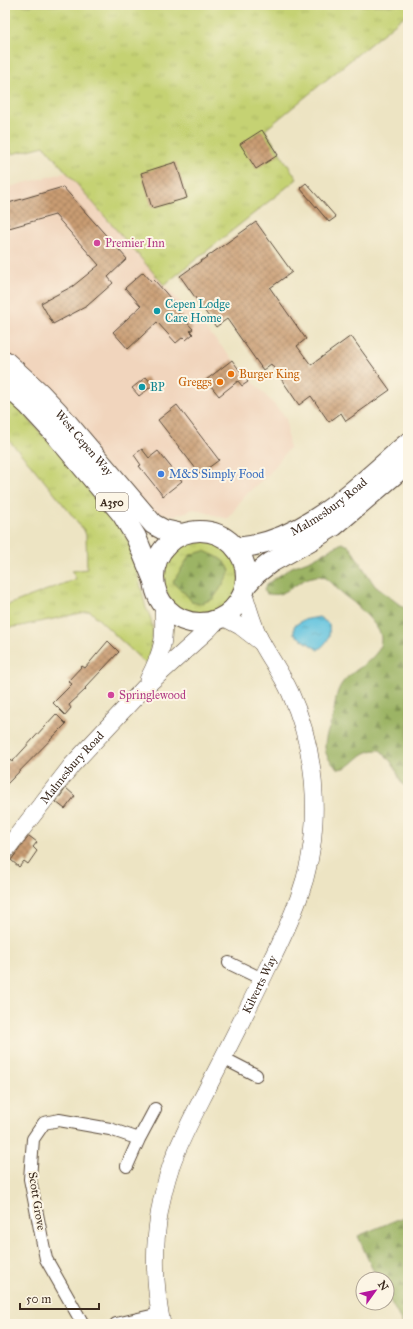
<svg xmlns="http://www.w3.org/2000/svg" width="413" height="1329" viewBox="0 0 413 1329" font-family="'IM FELL Great Primer',serif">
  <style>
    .built { fill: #f1d5bd }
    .grass { fill: url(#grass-tufts); stroke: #807e48 }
    .forest { fill: url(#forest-firs); stroke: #6c6f42 }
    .water { fill: url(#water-ripples); stroke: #4e767e }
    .building { fill: url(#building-cross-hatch) }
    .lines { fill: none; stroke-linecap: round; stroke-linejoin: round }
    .minor-casing { stroke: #564637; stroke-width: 14 }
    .secondary-casing { stroke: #564637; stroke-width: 18 }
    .trunk-casing { stroke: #564637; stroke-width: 22 }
    .minor { stroke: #fff; stroke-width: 12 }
    .secondary { stroke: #fff; stroke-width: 17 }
    .trunk { stroke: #fff; stroke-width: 20 }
    .hotel-dot { fill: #d1479c; stroke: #fcf5e5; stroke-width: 1.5 }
    .culture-dot { fill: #0f9aa8; stroke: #fcf5e5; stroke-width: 1.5 }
    .food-dot { fill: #e8710a; stroke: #fcf5e5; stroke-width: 1.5 }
    .shop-dot { fill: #3f7fe0; stroke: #fcf5e5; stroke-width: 1.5 }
    .labels { text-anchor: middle; stroke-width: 4; stroke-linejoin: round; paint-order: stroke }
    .shield { fill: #fcf5e5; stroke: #75675a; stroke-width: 1 }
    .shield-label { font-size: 11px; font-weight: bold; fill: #3b2a1e }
    .hotel-label { font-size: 12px; fill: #b23c85; stroke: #fcf5e5; text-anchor: start }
    .culture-label { font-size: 12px; fill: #0d838f; stroke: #fcf5e5; text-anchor: start }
    .food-label { font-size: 12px; fill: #c56008; stroke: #fcf5e5; text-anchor: start }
    .street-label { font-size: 12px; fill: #3b2a1e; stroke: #fcf5e5 }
    .shop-label { font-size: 12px; fill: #366cbe; stroke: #fcf5e5; text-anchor: start }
  </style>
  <defs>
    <pattern id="grass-tufts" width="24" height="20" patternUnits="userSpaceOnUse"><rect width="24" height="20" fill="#c5d273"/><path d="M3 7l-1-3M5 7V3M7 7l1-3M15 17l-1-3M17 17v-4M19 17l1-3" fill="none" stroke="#aab463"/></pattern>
    <pattern id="forest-firs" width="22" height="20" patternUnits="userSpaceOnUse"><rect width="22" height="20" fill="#9cb465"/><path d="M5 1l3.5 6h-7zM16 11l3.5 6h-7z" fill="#809353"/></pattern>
    <pattern id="water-ripples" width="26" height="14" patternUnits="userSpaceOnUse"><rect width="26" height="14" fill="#61c3df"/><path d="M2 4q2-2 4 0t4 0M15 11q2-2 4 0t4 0" fill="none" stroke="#519fb4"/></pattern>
    <pattern id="building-cross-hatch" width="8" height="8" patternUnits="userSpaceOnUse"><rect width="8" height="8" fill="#c99c72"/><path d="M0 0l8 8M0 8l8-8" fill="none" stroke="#a47f5d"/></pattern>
  </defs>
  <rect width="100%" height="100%" fill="#fcf5e5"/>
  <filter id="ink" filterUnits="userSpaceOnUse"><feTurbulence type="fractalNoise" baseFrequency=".025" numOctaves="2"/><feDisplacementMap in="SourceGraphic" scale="8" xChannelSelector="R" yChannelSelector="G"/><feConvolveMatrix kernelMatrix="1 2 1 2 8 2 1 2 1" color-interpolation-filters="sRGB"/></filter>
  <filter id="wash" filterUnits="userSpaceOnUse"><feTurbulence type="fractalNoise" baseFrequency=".012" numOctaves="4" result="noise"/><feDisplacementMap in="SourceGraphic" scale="16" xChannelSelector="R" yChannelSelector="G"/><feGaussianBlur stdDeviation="0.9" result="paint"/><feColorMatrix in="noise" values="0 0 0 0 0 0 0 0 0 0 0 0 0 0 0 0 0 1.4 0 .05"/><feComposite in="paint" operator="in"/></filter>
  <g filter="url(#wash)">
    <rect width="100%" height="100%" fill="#ede4c3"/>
    <path class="built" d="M67,172L164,285L212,336L286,418L289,448L269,474L244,496L228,519L194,509L174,516L145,510L5,354V188Z"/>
    <path class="grass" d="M5,5H408V13L265,130L297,179L164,285L44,146L12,154L5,137Z
      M5,393L114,514L131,546L146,608C157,626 152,645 146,664L90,611L21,626L5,628V606L76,579L72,571L87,569L86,535L84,530L32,466L5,436Z
      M163 578a38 38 0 1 1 76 0a38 38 0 1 1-76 0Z"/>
    <path class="forest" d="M342,543L349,546L375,586L408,611V785H403C399,780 398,774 395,768C391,761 386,755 380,750C377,750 373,750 370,751C356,755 354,768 338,769C331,763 325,756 325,746C325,737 329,729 332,720C336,707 334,693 343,682C354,668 382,659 381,638C381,628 361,609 353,602C349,599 345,596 341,593C335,587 330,578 320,576C304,575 293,590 279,594C275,595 270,594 267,594L264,590L267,584L292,567L311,560Z
      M204,551C215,556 226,559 230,571L220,589L213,599L199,604L192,602L185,593L181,591L173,582L190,555Z
      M408,1215V1324H403L387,1295V1279H378L371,1266L358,1236Z"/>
    <path class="water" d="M319,617L329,624C330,638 329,641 318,650L294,634V626L303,620Z"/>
    <g id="blocks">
      <path class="building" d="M262,130L278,155L256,169L240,144Z
        M176,162L187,198L152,208L141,173Z
        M306,183L336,217L329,222L300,188Z
        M63,187L127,259L108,277L113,283L87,306L53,324L41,303L73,286L99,265L55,215L9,228L7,220H5V204Z
        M256,222L292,272L270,288L306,339L297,346L311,365L351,336L390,390L346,421L341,413L329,422L311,396L299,405L271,364L263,370L227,319L216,327L180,276Z
        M143,272L152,282L154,280L165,292L180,310L177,312L193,329L190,331L193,334L186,340L183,337L176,343L157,322L128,349L113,332L141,306L125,288Z
        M232,360L248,382L242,386L238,381L219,396L206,380Z
        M146,377L153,385L139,396L132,388Z
        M177,405L219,460L200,474L158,420Z
        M142,449L149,458L158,451L182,481L163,496L139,466L141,465L134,455Z
        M108,641L119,652L85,688L86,689L69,705L71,708L65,715L53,703L72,684L68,681L82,666L85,668Z
        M56,714L66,724L5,786V766L11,760L12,762Z
        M66,788L75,796L65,809L56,802Z
        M29,836L37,842L33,847L37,851L28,864L24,861L19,867L11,860Z"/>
    </g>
  </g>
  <g filter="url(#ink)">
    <use href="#blocks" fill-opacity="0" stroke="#564637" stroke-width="1"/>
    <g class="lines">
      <defs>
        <path id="minor" d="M229,963L262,979
          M223,1058L256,1075
          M127,1166L139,1139
          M83,1324L46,1259L30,1179L33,1139L44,1123L59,1120L110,1129L139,1139L155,1109
          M116,1324L160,1314"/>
        <g id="secondary">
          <path d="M223,617L240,626L262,643"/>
          <path d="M148,680C164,649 165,639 163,605"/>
          <path id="s1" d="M5,851L72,765L144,688L209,629L218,619"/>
          <path id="s2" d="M162,1324C151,1271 154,1217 171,1166C181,1137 197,1109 211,1081C230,1044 249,1007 267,969C291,921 312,877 314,822C316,778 308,732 290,692C282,675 272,661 263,645C254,630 249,610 244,594"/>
        </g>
        <g id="trunk">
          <path id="s3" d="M5,361L40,393L58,412L153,524L164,530L182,534"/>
          <path d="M5,384L29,406L54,433L122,514L136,537L154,581"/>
          <circle cx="200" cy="577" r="46"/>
          <path id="s4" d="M236,548C306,542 358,485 408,443"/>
          <path d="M246,585L256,574L270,563L313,539L334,526L408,463"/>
        </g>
      </defs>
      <use href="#minor" class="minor-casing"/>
      <use href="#secondary" class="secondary-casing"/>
      <use href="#trunk" class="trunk-casing"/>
      <use href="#minor" class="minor"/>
      <use href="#secondary" class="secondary"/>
      <use href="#trunk" class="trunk"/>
    </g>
  </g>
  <g class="hotel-dot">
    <circle cx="97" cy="243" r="4"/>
    <circle cx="111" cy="695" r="4"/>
  </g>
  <g class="culture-dot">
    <circle cx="157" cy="311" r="4"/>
    <circle cx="142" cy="387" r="4"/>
  </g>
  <g class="food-dot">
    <circle cx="231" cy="374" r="4"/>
    <circle cx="220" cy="382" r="4"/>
  </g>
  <circle class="shop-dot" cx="161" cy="474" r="4"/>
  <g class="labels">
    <rect class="shield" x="96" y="493" width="32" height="18" rx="3"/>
    <g class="shield-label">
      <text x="112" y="506">A350</text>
    </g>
    <g class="hotel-label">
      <text x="105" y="247">Premier Inn</text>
      <text x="119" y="699">Springlewood</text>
    </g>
    <g class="culture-label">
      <text x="165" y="308">Cepen Lodge<tspan x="165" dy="14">Care Home</tspan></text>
      <text x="150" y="391">BP</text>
    </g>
    <g class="food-label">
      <text x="239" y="378">Burger King</text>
      <text x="212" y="386" text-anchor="end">Greggs</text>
    </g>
    <g class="street-label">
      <text dy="4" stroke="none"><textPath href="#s3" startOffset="114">West Cepen Way</textPath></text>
      <text dy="4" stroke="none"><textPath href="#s4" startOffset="103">Malmesbury Road</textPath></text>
      <text dy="4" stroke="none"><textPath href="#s1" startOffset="107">Malmesbury Road</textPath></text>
      <text dy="4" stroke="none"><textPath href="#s2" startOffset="362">Kilverts Way</textPath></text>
      <text transform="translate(37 1201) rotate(81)" y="4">Scott Grove</text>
    </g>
    <g class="shop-label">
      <text x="169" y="478">M&amp;S Simply Food</text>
    </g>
  </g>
  <rect width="413" height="1329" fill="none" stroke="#fcf5e5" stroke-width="20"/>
  <g transform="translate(375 1291) rotate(57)"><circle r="19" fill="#fcf5e5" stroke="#afa495"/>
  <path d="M0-3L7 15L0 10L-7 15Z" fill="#b5179e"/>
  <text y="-6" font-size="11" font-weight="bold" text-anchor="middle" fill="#3b2a1e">N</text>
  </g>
  <path d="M20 1303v6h79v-6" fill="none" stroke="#3b2a1e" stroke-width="2"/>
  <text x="26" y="1303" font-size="12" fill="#3b2a1e" stroke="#fcf5e5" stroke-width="3" paint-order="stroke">50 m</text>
</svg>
